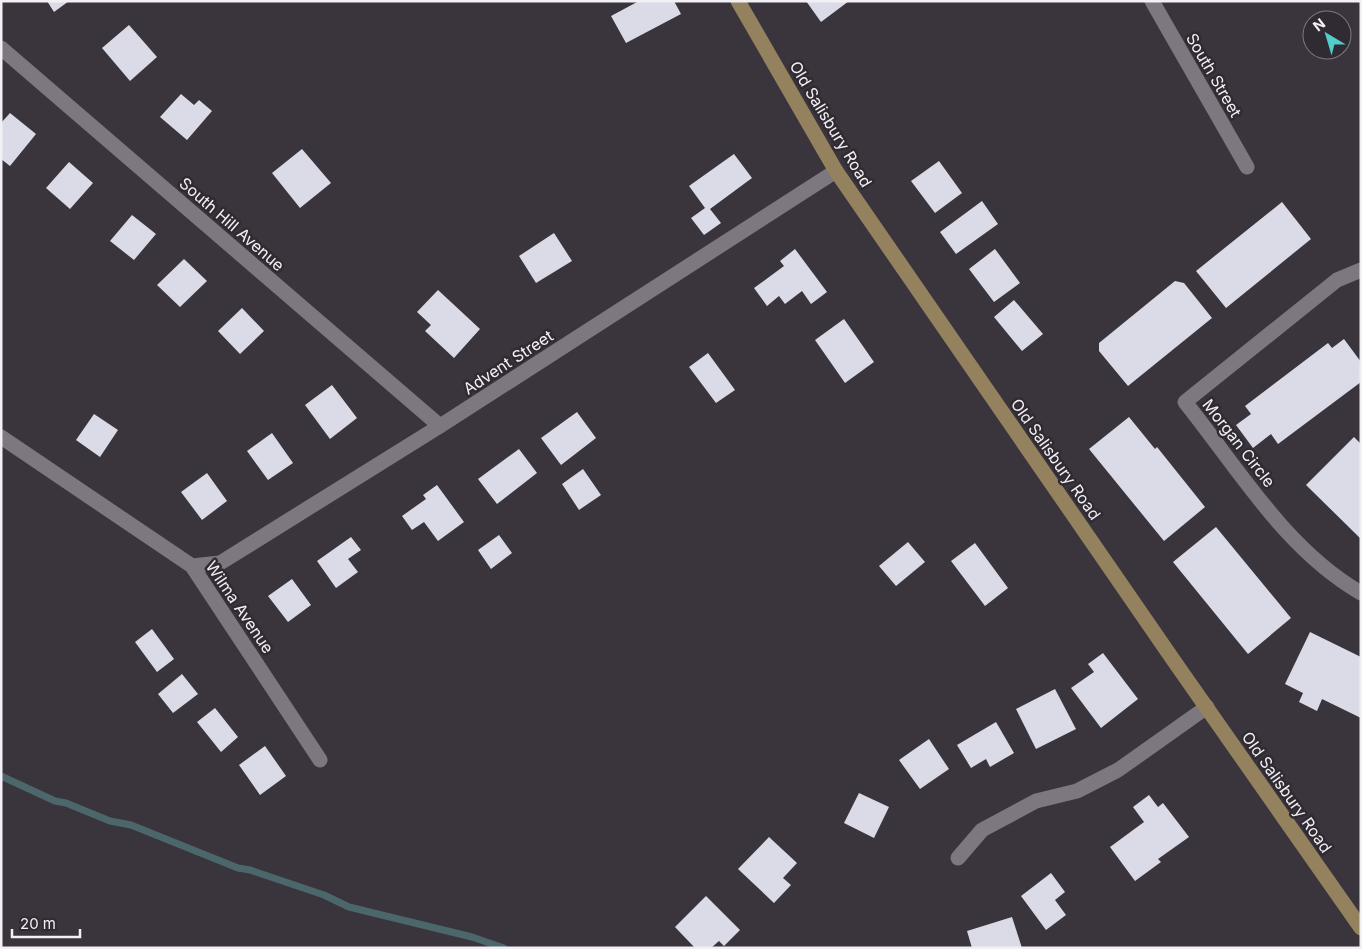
<svg xmlns="http://www.w3.org/2000/svg" width="1362" height="949" viewBox="0 0 1362 949" font-family="Inter,sans-serif">
  <style>
    .lines { fill: none; stroke-linecap: round; stroke-linejoin: round }
    .stream { stroke: #4c676c; stroke-width: 7 }
    .building { fill: #dadbe6 }
    .street { stroke: #7d7780; stroke-width: 15 }
    .secondary { stroke: #94825f; stroke-width: 15 }
    .labels { text-anchor: middle; stroke-width: 5; stroke-linejoin: round; paint-order: stroke }
    .street-label { font-size: 16px; fill: #f3f0f5; stroke: #302b32 }
  </style>
  <rect width="100%" height="100%" fill="#3a353d"/>
  <g class="lines">
    <path class="stream" d="M1,776L55,801L66,803L110,821L131,825L238,868L250,870L324,895L349,907L472,937L504,948"/>
  </g>
  <path class="building" d="M47,1H69L54,12Z
    M639,1H674L681,14L626,43L611,16Z
    M806,1H849L821,22Z
    M129,25L157,57L130,81L102,48Z
    M181,94L194,105L199,100L212,111L187,140L160,117Z
    M10,113L36,134L10,166L1,159V123Z
    M302,149L331,183L300,208L272,173Z
    M734,154L752,178L710,209L721,223L704,235L691,218L705,208L689,186Z
    M939,161L962,193L935,213L911,181Z
    M69,162L93,183L70,209L46,188Z
    M982,201L998,224L956,254L940,232Z
    M1282,202L1311,239L1226,308L1196,271Z
    M132,215L156,234L134,260L110,241Z
    M554,233L572,261L536,283L519,256Z
    M795,249L827,292L811,304L802,291L785,304L779,296L767,306L754,288L784,266L780,261Z
    M995,249L1020,283L994,302L969,269Z
    M184,259L207,281L180,307L157,285Z
    M1175,281L1184,283L1212,318L1128,386L1099,351V343Z
    M438,290L480,329L454,358L425,331L431,325L417,312Z
    M1014,300L1043,334L1022,351L994,317Z
    M242,308L264,331L240,354L218,331Z
    M844,319L874,362L845,383L815,340Z
    M1344,339L1361,362V382L1278,444L1271,434L1253,448L1236,425L1251,414L1245,406L1328,343L1332,348Z
    M708,353L735,390L716,403L689,367Z
    M332,385L357,418L330,439L305,405Z
    M577,412L596,438L561,465L541,438Z
    M94,414L118,430L100,457L76,440Z
    M1129,417L1155,449L1157,447L1205,507L1164,541L1089,449Z
    M272,433L293,463L268,480L247,451Z
    M1354,437L1361,444V539L1306,485Z
    M519,449L537,473L497,504L478,479Z
    M583,469L601,495L579,510L562,484Z
    M207,473L227,501L202,520L181,492Z
    M437,485L464,522L438,541L424,522L412,530L402,516L426,499L423,495Z
    M1216,527L1291,618L1248,654L1173,562Z
    M499,535L512,553L491,569L478,550Z
    M351,537L361,550L348,559L358,572L336,588L317,561Z
    M908,542L925,562L896,586L879,566Z
    M975,543L1008,588L985,606L951,561Z
    M292,579L311,605L288,622L268,596Z
    M152,629L174,659L157,672L135,642Z
    M1310,632L1361,657V718L1322,699L1317,711L1299,702L1303,693L1285,684Z
    M1103,653L1138,699L1101,728L1071,688L1094,672L1088,664Z
    M182,674L198,694L173,713L158,694Z
    M1055,689L1076,729L1036,749L1016,709Z
    M215,708L238,737L221,752L197,722Z
    M996,722L1014,753L990,767L986,759L971,768L957,745Z
    M929,739L949,769L920,789L899,760Z
    M265,746L286,776L260,795L239,765Z
    M859,793L889,807L874,838L844,823Z
    M1149,795L1158,807L1163,803L1189,837L1158,859L1161,862L1135,881L1110,847L1144,822L1133,807Z
    M769,837L797,863L783,878L791,885L774,903L738,869Z
    M1051,873L1065,892L1055,900L1066,915L1046,930L1021,896Z
    M706,896L740,930L724,946L719,941L711,948H695L675,927Z
    M1012,917L1022,948H972L967,931Z"/>
  <g class="lines">
    <path class="street" d="M1152,1L1247,167
      M1,48L440,426
      M1361,270L1337,280L1185,402C1238,468 1285,549 1361,593
      M1,437L192,566L320,760
      M192,566L220,563L440,426L836,171
      M958,858L982,830L1036,801L1077,791L1118,770L1207,707"/>
    <path class="secondary" d="M738,1L836,171L1174,661L1361,928"/>
  </g>
  <g class="labels">
    <g class="street-label">
      <text transform="translate(1214 75) rotate(60)" y="6">South Street</text>
      <text transform="translate(831 124) rotate(59)" y="6">Old Salisbury Road</text>
      <text transform="translate(232 224) rotate(41)" y="6">South Hill Avenue</text>
      <text transform="translate(508 362) rotate(-33)" y="6">Advent Street</text>
      <text transform="translate(1239 443) rotate(52)" y="6">Morgan Circle</text>
      <text transform="translate(1056 459) rotate(55)" y="6">Old Salisbury Road</text>
      <text transform="translate(240 607) rotate(56)" y="6">Wilma Avenue</text>
      <text transform="translate(1287 792) rotate(55)" y="6">Old Salisbury Road</text>
    </g>
  </g>
  <rect width="1362" height="949" fill="none" stroke="#f3f0f5" stroke-width="5"/>
  <g transform="translate(1327 35) rotate(322)"><circle r="24" fill="#302b32" stroke="#7e7a80"/>
  <path d="M0-4L9 19L0 12L-9 19Z" fill="#53cdca"/>
  <text y="-8" font-size="14" font-weight="bold" text-anchor="middle" fill="#f3f0f5">N</text>
  </g>
  <path d="M12 929v8h68v-8" fill="none" stroke="#f3f0f5" stroke-width="2.5"/>
  <text x="20" y="929" font-size="15" fill="#f3f0f5" stroke="#302b32" stroke-width="4" paint-order="stroke">20 m</text>
</svg>
